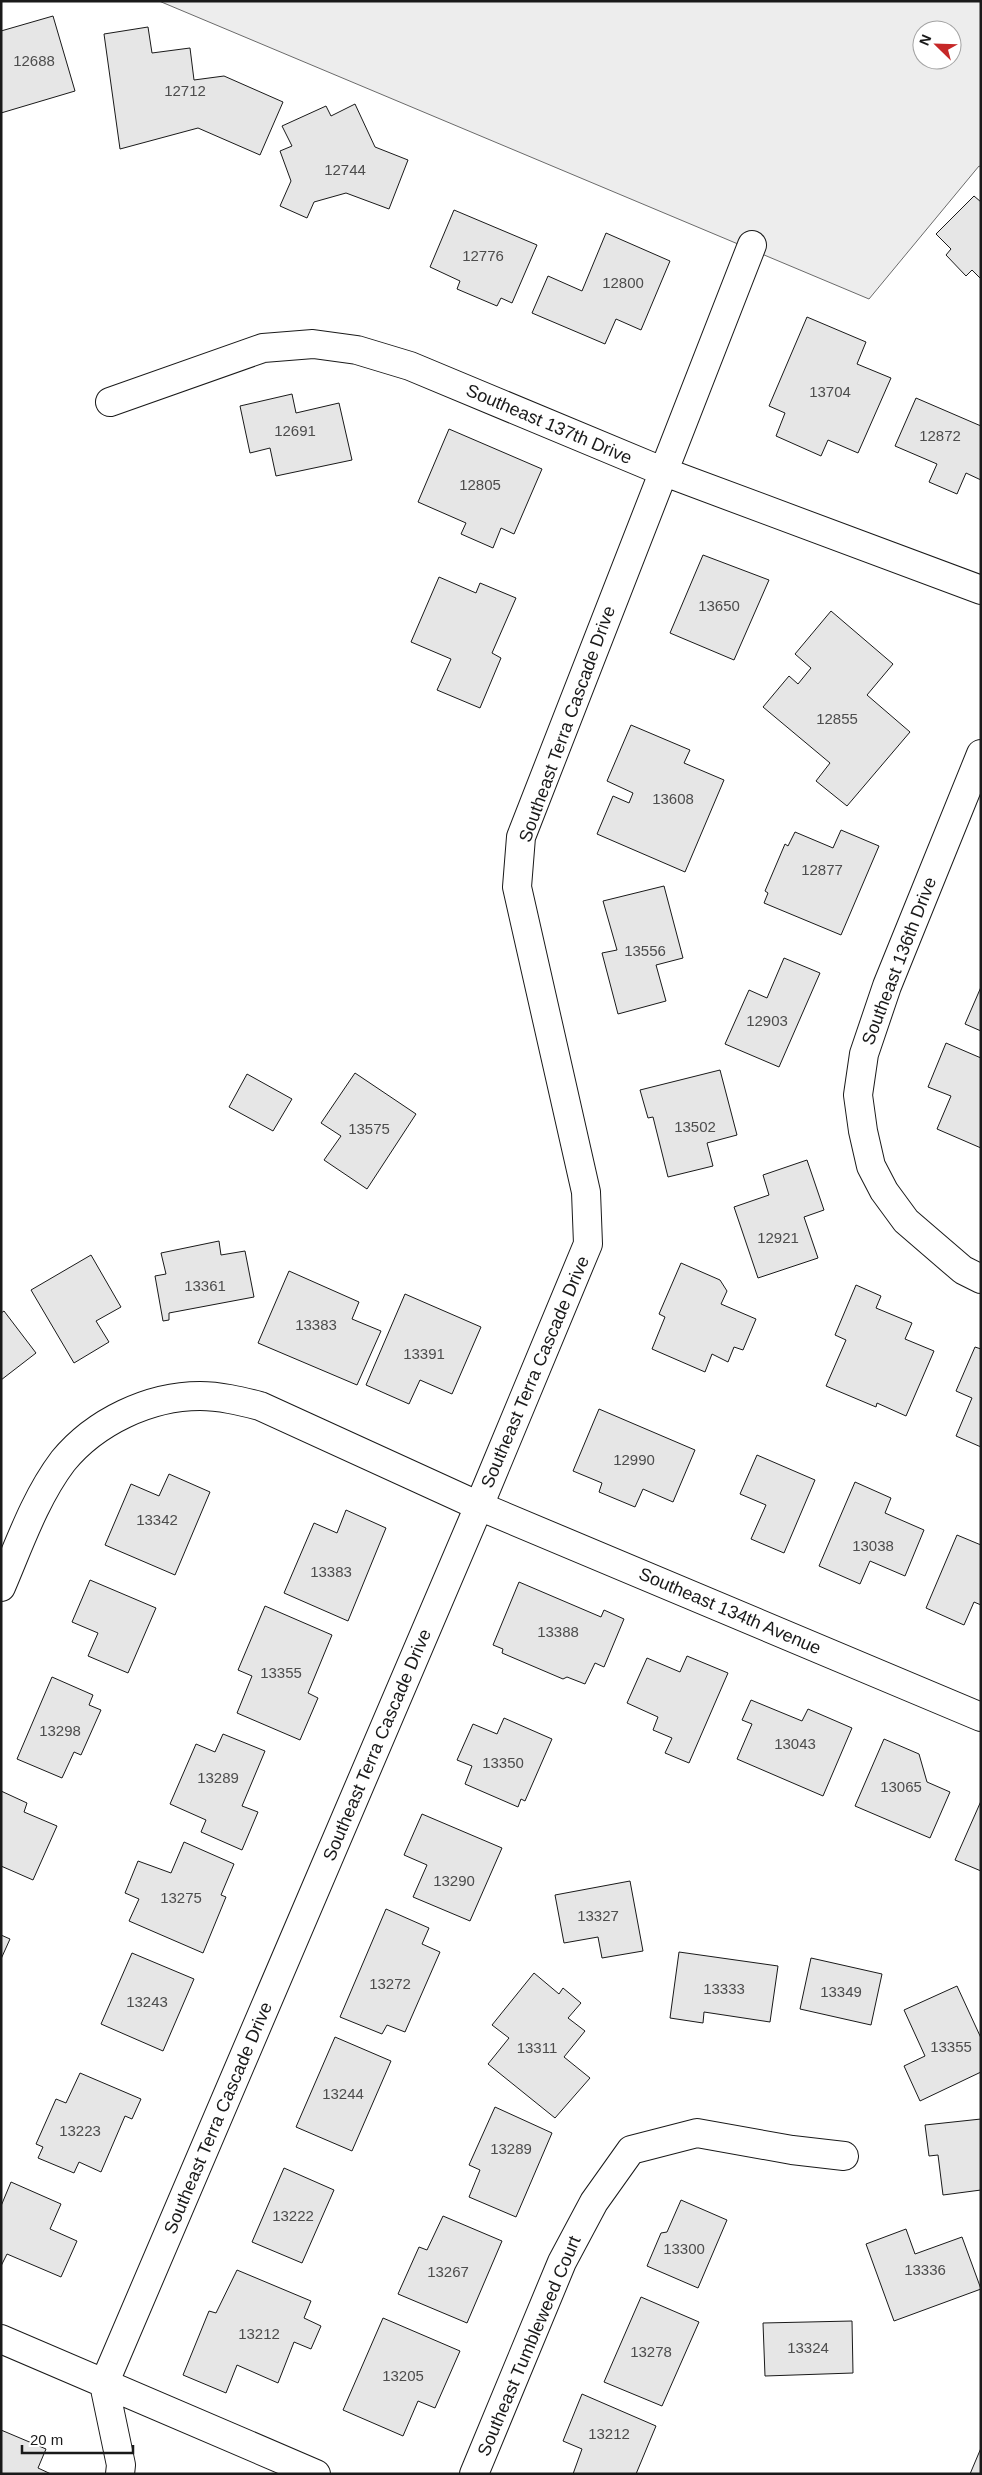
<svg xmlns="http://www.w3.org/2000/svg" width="982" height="2475" viewBox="0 0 982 2475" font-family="Arial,sans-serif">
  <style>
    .green { fill: #ededed; stroke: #6a6a6a; fill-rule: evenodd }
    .building { fill: #e6e6e6; stroke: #1a1a1a }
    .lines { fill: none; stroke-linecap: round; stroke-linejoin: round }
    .minor-casing { stroke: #1a1a1a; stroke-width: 30 }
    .minor { stroke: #fff; stroke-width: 28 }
    .labels { text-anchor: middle; stroke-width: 4; stroke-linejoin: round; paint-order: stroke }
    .number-label { font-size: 15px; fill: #4d4d4d }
    .street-label { font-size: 18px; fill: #1a1a1a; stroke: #fff }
  </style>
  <rect width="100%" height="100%" fill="#fff"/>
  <path class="green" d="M159,1H981V167L979,166L869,299ZM922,30H952V60H922Z"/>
  <path class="building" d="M53,16L75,91L1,113V31Z
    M148,27L152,53L190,48L194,80L224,76L283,102L260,155L198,128L120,149L104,34Z
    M355,104L375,147L408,160L389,209L346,193L314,202L307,218L280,206L291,181L280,151L292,146L282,126L326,106L331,116Z
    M974,196L981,202V279L972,270L966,276L946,255L951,249L936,234Z
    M454,210L537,245L512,303L501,298L497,306L457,289L460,281L430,267Z
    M606,233L670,261L641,330L616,319L605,344L532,313L548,276L582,291Z
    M807,317L866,342L857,364L891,378L858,453L828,440L821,456L776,436L785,413L769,406Z
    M292,394L296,413L339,403L352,460L276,476L270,448L250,453L240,406Z
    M916,398L981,426V480L966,473L957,494L929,482L937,464L895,446Z
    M449,429L542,469L514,534L501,528L493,548L461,534L466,523L418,502Z
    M703,555L769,580L734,660L670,633Z
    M439,577L476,593L480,583L516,598L492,653L501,658L480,708L437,690L451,659L411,642Z
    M831,611L893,664L867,695L910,732L847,806L816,781L830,763L763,707L789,676L798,684L811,668L795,654Z
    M631,725L690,750L684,763L724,780L685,872L597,834L613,796L629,803L633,793L607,781Z
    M841,830L879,846L841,935L764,903L768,893L765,891L785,844L788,846L795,832L833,848Z
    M664,886L683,958L656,965L666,1001L618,1014L602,953L617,950L603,901Z
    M784,958L820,973L779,1067L725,1044L749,990L767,998Z
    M981,987V1031L965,1024Z
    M946,1043L981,1058V1148L937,1129L951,1096L928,1087Z
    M720,1070L737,1135L707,1143L713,1166L668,1177L653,1117L648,1118L640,1090Z
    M355,1073L416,1114L367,1189L324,1160L341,1136L321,1123Z
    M247,1074L292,1099L273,1131L229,1107Z
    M807,1160L824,1210L804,1217L818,1258L758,1278L734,1207L769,1195L763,1175Z
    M219,1241L221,1255L245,1251L254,1297L169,1313V1320L163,1321L155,1276L166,1274L161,1253Z
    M91,1255L121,1307L96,1321L109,1342L74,1363L31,1290Z
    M681,1263L720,1280L727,1291L721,1304L756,1319L743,1350L734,1347L728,1362L712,1354L705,1372L652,1349L665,1317L659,1314Z
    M289,1271L359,1302L352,1319L381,1331L357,1385L258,1343Z
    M856,1285L881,1296L876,1308L912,1323L905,1339L934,1351L906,1416L877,1403L876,1407L826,1386L846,1340L835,1335Z
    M405,1294L481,1327L452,1394L420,1380L409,1404L366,1385Z
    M4,1311L36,1353L1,1380V1313Z
    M975,1347L981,1349V1447L956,1436L972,1398L956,1391Z
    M599,1409L695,1450L673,1502L643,1489L635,1507L599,1492L602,1483L573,1471Z
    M757,1455L815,1480L784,1553L751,1539L766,1505L740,1494Z
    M169,1474L210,1492L175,1575L105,1545L131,1484L159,1496Z
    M855,1482L891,1498L885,1513L924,1530L905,1576L870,1561L860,1584L819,1566Z
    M346,1510L386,1528L348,1621L284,1593L314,1523L337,1533Z
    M957,1535L981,1545V1605L974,1602L964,1625L926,1608Z
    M90,1580L156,1608L128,1673L88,1656L98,1633L72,1622Z
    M519,1582L601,1617L604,1610L624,1619L604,1667L595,1663L585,1684L567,1677L563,1679L502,1653L503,1649L493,1645Z
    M265,1606L332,1635L308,1693L318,1698L300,1740L237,1713L252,1676L238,1670Z
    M687,1656L728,1673L689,1763L665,1753L672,1738L653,1730L658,1717L627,1703L647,1658L680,1672Z
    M52,1677L93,1695L89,1705L101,1710L81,1755L74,1752L62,1778L17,1759Z
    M751,1700L802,1721L808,1709L852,1728L823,1796L737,1759L752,1724L742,1720Z
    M504,1718L552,1739L525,1801L521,1799L518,1807L465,1784L472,1766L457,1760L473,1724L497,1734Z
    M223,1734L265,1751L242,1806L258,1812L242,1850L201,1832L206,1820L170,1804L196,1744L215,1752Z
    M884,1739L919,1754L927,1782L950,1792L930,1838L855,1806Z
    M1,1791L27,1803L24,1812L57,1826L33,1880L1,1866Z
    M981,1801V1871L955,1860Z
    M422,1814L502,1848L470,1921L413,1897L427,1865L404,1855Z
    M184,1842L234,1864L221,1895L226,1897L203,1953L129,1921L139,1899L125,1893L138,1861L171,1873Z
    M630,1881L643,1951L602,1958L598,1937L564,1943L555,1895Z
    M386,1909L429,1928L422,1944L440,1952L405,2032L387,2025L382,2034L340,2017Z
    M1,1935L10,1939L1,1959Z
    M679,1952L778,1966L770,2022L704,2012L703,2023L670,2018Z
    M132,1953L194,1979L163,2051L101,2024Z
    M811,1958L882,1974L871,2025L800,2009Z
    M534,1973L559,1994L563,1988L581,2003L568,2018L585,2031L564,2057L590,2078L555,2118L488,2064L509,2038L492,2025Z
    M957,1986L981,2038V2072L920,2101L904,2066L925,2056L904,2010Z
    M335,2037L391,2061L352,2151L296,2127Z
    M80,2073L141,2099L132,2119L125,2116L101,2172L79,2162L74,2173L38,2158L43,2147L36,2144L56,2099L66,2103Z
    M495,2107L552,2133L516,2217L469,2197L480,2170L469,2165Z
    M981,2119V2190L943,2195L938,2155L929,2156L925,2125Z
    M284,2168L334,2190L302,2263L252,2242Z
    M11,2182L61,2204L50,2229L77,2241L61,2277L7,2254L1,2266V2206Z
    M681,2200L727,2220L698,2288L647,2266L661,2233L667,2232Z
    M443,2216L502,2241L467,2323L398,2294L419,2247L427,2250Z
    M906,2229L915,2254L962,2237L981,2289L894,2321L866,2244Z
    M237,2270L311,2301L304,2318L321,2326L311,2349L294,2342L278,2383L237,2365L226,2393L183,2375L209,2311L216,2313Z
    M641,2297L699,2322L662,2406L604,2382Z
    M383,2318L460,2351L435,2408L418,2401L403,2436L343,2410Z
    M852,2321L853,2373L765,2376L763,2323Z
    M582,2394L656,2426L636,2474H573L582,2449L563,2441Z
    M1,2430L46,2449L38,2468L51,2474H1Z
    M981,2448V2474H970Z"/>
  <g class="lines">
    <defs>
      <path id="minor" d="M110,402L263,348L313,344L357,350L410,366L662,471L981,590
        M981,754L887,986L864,1054L858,1095L863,1131L871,1166L884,1191L906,1221L963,1270L981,1279
        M1,1587C19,1545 35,1498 63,1461C95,1422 149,1396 200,1396C220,1396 240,1401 260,1406L479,1506L981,1717
        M1,2339L316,2474
        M120,2474L121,2465L104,2384L479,1506L588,1244L586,1192L517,887L521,837L752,245
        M474,2474L562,2262L594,2202L631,2150L697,2133L792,2150L844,2156"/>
    </defs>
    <use href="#minor" class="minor-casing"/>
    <use href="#minor" class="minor"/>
  </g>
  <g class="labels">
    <g class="number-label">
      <text x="34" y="66">12688</text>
      <text x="185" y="96">12712</text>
      <text x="345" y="175">12744</text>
      <text x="483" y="261">12776</text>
      <text x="623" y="288">12800</text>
      <text x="830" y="397">13704</text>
      <text x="295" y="436">12691</text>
      <text x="940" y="441">12872</text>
      <text x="480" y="490">12805</text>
      <text x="719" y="611">13650</text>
      <text x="837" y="724">12855</text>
      <text x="673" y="804">13608</text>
      <text x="822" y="875">12877</text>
      <text x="645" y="956">13556</text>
      <text x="767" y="1026">12903</text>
      <text x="695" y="1132">13502</text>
      <text x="369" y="1134">13575</text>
      <text x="778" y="1243">12921</text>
      <text x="205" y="1291">13361</text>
      <text x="316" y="1330">13383</text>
      <text x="424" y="1359">13391</text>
      <text x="634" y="1465">12990</text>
      <text x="157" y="1525">13342</text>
      <text x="873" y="1551">13038</text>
      <text x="331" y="1577">13383</text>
      <text x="558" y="1637">13388</text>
      <text x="281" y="1678">13355</text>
      <text x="60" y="1736">13298</text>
      <text x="795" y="1749">13043</text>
      <text x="503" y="1768">13350</text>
      <text x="218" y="1783">13289</text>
      <text x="901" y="1792">13065</text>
      <text x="454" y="1886">13290</text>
      <text x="181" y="1903">13275</text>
      <text x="598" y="1921">13327</text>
      <text x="390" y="1989">13272</text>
      <text x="724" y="1994">13333</text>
      <text x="841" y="1997">13349</text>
      <text x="147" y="2007">13243</text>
      <text x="951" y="2052">13355</text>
      <text x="537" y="2053">13311</text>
      <text x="343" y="2099">13244</text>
      <text x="80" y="2136">13223</text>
      <text x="511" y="2154">13289</text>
      <text x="293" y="2221">13222</text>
      <text x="684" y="2254">13300</text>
      <text x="925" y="2275">13336</text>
      <text x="448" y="2277">13267</text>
      <text x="259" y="2339">13212</text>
      <text x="808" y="2353">13324</text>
      <text x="651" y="2357">13278</text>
      <text x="403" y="2381">13205</text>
      <text x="609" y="2439">13212</text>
    </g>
    <g class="street-label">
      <text transform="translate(549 424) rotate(23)" y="6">Southeast 137th Drive</text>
      <text transform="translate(567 724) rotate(-70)" y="6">Southeast Terra Cascade Drive</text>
      <text transform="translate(899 961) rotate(-69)" y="6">Southeast 136th Drive</text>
      <text transform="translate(535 1372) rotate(-67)" y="6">Southeast Terra Cascade Drive</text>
      <text transform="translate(730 1611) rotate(23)" y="6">Southeast 134th Avenue</text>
      <text transform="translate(377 1745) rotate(-67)" y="6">Southeast Terra Cascade Drive</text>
      <text transform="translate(218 2118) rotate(-67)" y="6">Southeast Terra Cascade Drive</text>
      <text transform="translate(529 2346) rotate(-67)" y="6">Southeast Tumbleweed Court</text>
    </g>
  </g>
  <rect width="982" height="2475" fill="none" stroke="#1a1a1a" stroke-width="5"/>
  <g transform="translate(937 45) rotate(293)"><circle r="24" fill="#ffffff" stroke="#a3a3a3"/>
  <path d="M0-4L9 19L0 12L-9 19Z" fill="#c62828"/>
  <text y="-8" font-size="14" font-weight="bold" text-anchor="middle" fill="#1a1a1a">N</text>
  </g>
  <path d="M22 2445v8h111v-8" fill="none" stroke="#1a1a1a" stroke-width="2.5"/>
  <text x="30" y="2445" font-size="15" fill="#1a1a1a" stroke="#ffffff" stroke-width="4" paint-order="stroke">20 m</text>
</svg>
